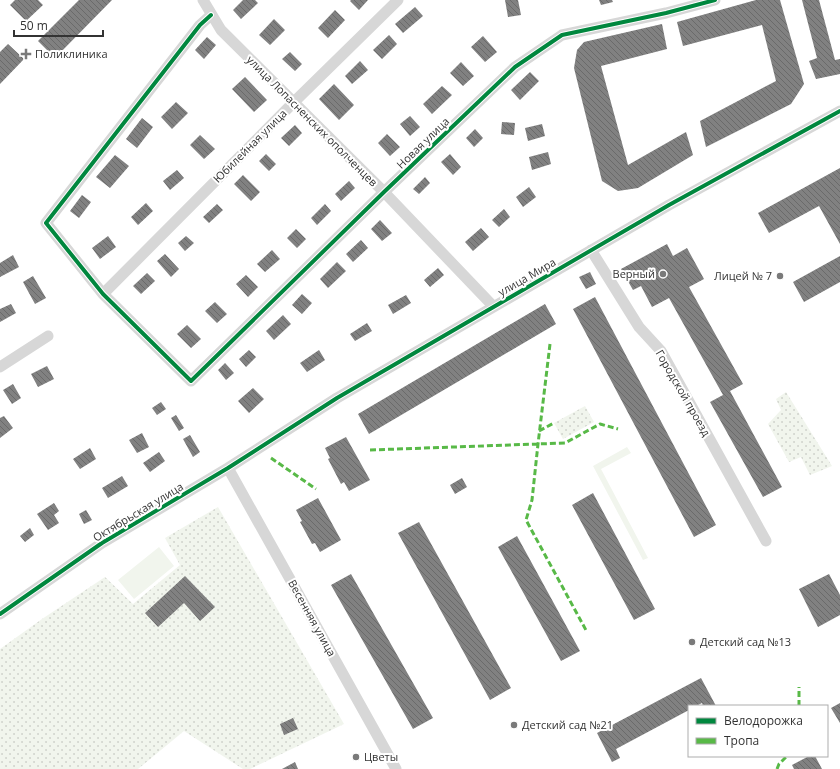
<svg xmlns="http://www.w3.org/2000/svg" width="840" height="769" viewBox="0 0 840 769" font-family="'Open Sans',sans-serif">
  <style>
    .grass { fill: #f1f5ed }
    .park { fill: url(#park-dots) }
    .building { fill: url(#building-back-hatch) }
    .lines { fill: none; stroke-linecap: round; stroke-linejoin: round }
    .minor { stroke: #d7d7d7; stroke-width: 11 }
    .quiet { stroke: #58b947; stroke-width: 3; stroke-dasharray: 6 3; stroke-linecap: butt }
    .cycleway-casing { stroke: #fff; stroke-width: 6 }
    .cycleway { stroke: #00873e; stroke-width: 4 }
    .poi-dot { fill: #7a7a7a; stroke: #fff; stroke-width: 1.5 }
    .labels { text-anchor: middle; stroke-width: 4; stroke-linejoin: round; paint-order: stroke }
    .poi-label { font-size: 11px; fill: #333; stroke: #fff; text-anchor: start }
    .street-label { font-size: 11px; fill: #333; stroke: #fff }
  </style>
  <defs>
    <pattern id="park-dots" width="8" height="8" patternUnits="userSpaceOnUse"><rect width="8" height="8" fill="#f1f5ed"/><path d="M2 2h.1M6 6h.1" fill="none" stroke="#cfd2cc" stroke-width="1.8" stroke-linecap="round"/></pattern>
    <pattern id="building-back-hatch" width="6" height="6" patternUnits="userSpaceOnUse"><rect width="6" height="6" fill="#818181"/><path d="M-1 5l2 2M0 0l6 6M5-1l2 2" fill="none" stroke="#6a6a6a"/></pattern>
  </defs>
  <rect width="100%" height="100%" fill="#fff"/>
  <path class="grass" d="M627,447L631,453L601,469L648,558L643,560L593,466Z
    M159,547L174,566L134,599L118,580Z"/>
  <path class="park" d="M786,392L832,466L810,475L801,457L789,462L768,424L781,410L776,399Z
    M585,406L594,422L563,439L554,423Z
    M218,507L344,724L250,769H243L184,731L138,769H0V649L42,619L105,577L133,604L180,565L165,538Z"/>
  <path class="building" d="M15,0H38L43,5L26,21L10,5Z
    M79,0H112L55,58L38,41Z
    M243,0H255L258,3L241,19L233,10Z
    M351,0H368L359,10L350,1Z
    M505,0H518L521,15L508,17Z
    M599,0H612L613,2L601,5Z
    M756,0H780L804,84L791,104L706,147L700,121L776,81L762,25L683,46L677,22Z
    M802,0H819L835,60L840,59V74L816,79L809,61L817,58Z
    M415,7L423,16L403,33L395,24Z
    M335,10L345,20L328,38L318,28Z
    M274,19L285,30L270,45L259,35Z
    M662,24L667,49L601,66L628,165L686,132L693,155L638,188L618,191L602,181L574,68L577,50L584,42Z
    M389,35L397,44L382,59L373,50Z
    M483,36L497,52L485,62L471,47Z
    M207,37L216,45L204,59L195,50Z
    M8,44L24,59L0,84V52Z
    M290,52L302,64L295,71L282,59Z
    M360,61L368,70L352,84L345,76Z
    M461,62L474,76L463,86L450,73Z
    M530,72L539,81L520,100L511,90Z
    M245,77L267,100L254,112L232,89Z
    M334,84L354,105L339,120L319,99Z
    M442,86L452,95L432,114L423,104Z
    M176,102L188,113L172,129L161,117Z
    M410,116L420,127L410,136L400,124Z
    M142,118L153,127L137,148L126,139Z
    M502,122L515,123L514,135L501,134Z
    M542,124L545,136L528,141L525,128Z
    M295,125L302,133L289,146L281,138Z
    M475,129L483,138L474,147L466,138Z
    M387,134L400,147L390,156L378,143Z
    M200,135L215,149L204,159L190,145Z
    M548,152L551,164L532,170L529,157Z
    M266,154L276,164L269,171L259,161Z
    M450,154L461,167L453,175L441,162Z
    M115,155L129,166L110,188L96,177Z
    M840,168V244L819,206L769,233L758,213Z
    M177,170L184,178L170,190L163,181Z
    M243,175L260,192L251,201L234,184Z
    M425,177L430,183L419,194L413,189Z
    M349,181L355,188L341,201L335,194Z
    M529,187L536,197L523,207L516,197Z
    M82,195L91,202L79,218L70,211Z
    M146,203L153,211L138,225L131,217Z
    M217,204L223,210L209,223L203,217Z
    M325,204L331,211L317,225L311,218Z
    M504,209L510,217L499,227L492,220Z
    M380,220L392,233L382,241L371,229Z
    M481,228L489,237L473,251L465,242Z
    M296,229L306,239L297,248L287,238Z
    M108,236L116,247L100,259L92,248Z
    M186,236L194,243L185,251L178,243Z
    M361,240L368,248L353,262L346,254Z
    M667,244L673,256L687,248L704,279L689,287L743,384L730,391L782,487L763,497L710,402L723,395L669,298L652,307L641,286L633,290L621,269Z
    M272,250L280,259L265,272L257,264Z
    M165,254L179,269L171,277L157,261Z
    M13,255L19,267L0,277V263Z
    M840,256V282L804,302L793,282Z
    M337,262L346,271L328,288L320,279Z
    M438,268L444,275L430,287L424,280Z
    M590,272L596,284L586,289L579,277Z
    M147,273L155,281L141,294L133,286Z
    M246,275L258,287L248,297L236,284Z
    M33,276L46,298L35,304L23,282Z
    M302,294L312,303L302,314L292,305Z
    M406,295L411,303L393,314L388,305Z
    M595,297L716,525L694,537L573,309Z
    M215,302L227,314L217,323L205,311Z
    M11,304L16,313L0,322V309Z
    M545,304L556,324L369,434L358,414Z
    M283,315L291,324L274,340L266,331Z
    M367,323L372,331L355,341L350,334Z
    M187,325L201,339L191,348L177,334Z
    M249,350L256,357L246,367L239,359Z
    M319,350L325,360L307,372L300,363Z
    M225,363L234,373L226,380L218,370Z
    M47,366L54,379L38,387L31,374Z
    M13,384L21,398L12,404L3,390Z
    M253,388L264,399L249,413L238,401Z
    M161,402L166,409L157,415L152,408Z
    M176,415L184,428L179,431L171,418Z
    M4,416L13,428L0,438V418Z
    M142,433L149,447L137,453L129,440Z
    M190,435L200,452L193,457L183,439Z
    M346,437L370,480L349,491L344,482L341,484L328,459L330,458L325,448Z
    M90,448L96,459L80,469L73,459Z
    M159,452L165,461L150,472L143,463Z
    M122,476L128,486L108,498L102,488Z
    M462,478L467,487L455,494L450,485Z
    M593,493L655,609L634,620L572,505Z
    M318,498L341,540L320,552L315,543L312,544L300,522L302,521L296,510Z
    M54,503L59,511L54,515L59,523L48,530L37,514Z
    M86,510L92,520L84,524L79,514Z
    M419,522L511,688L490,700L398,533Z
    M30,528L34,535L25,542L20,536Z
    M517,536L580,651L561,661L498,547Z
    M351,574L433,718L413,729L331,585Z
    M829,574L840,595V615L818,627L799,589Z
    M185,576L215,607L200,621L184,603L158,627L145,613Z
    M701,678L716,706H703L702,703L696,706H689V710L616,749L620,758L612,762L597,733Z
    M840,703V723L831,708Z
    M293,718L298,729L284,735L280,724Z
    M809,756H815L822,769H794L792,765Z
    M295,762L298,769H282Z"/>
  <g class="lines">
    <path class="minor" d="M203,0L221,30L384,192L493,306
      M211,15L200,25L46,223L103,294L191,381L384,192L515,67L562,35L666,13L715,0
      M591,250L639,327L661,351L766,541
      M103,294L293,103L398,0
      M0,367L48,336
      M228,468L396,769
      M0,614L102,543L228,468L337,398L669,205L840,111"/>
    <path class="quiet" d="M550,344L538,444L532,500L526,520L587,632
      M539,431L554,423
      M370,450L565,443L600,424L618,429
      M271,458L316,489
      M799,706V687
      M777,769L779,764L787,756"/>
    <defs>
      <path id="cycleway" d="M211,15L200,25L46,223L103,294L191,381L384,192L515,67L562,35L666,13L715,0
        M0,614L102,543L228,468L337,398L669,205L840,111"/>
    </defs>
    <use href="#cycleway" class="cycleway-casing"/>
    <use href="#cycleway" class="cycleway"/>
  </g>
  <g class="poi-dot">
    <path d="M24 48h4v4h4v4h-4v4h-4v-4h-4v-4h4z"/>
    <circle cx="663" cy="274" r="4"/>
    <circle cx="780" cy="276" r="4"/>
    <circle cx="692" cy="642" r="4"/>
    <circle cx="514" cy="725" r="4"/>
    <circle cx="356" cy="757" r="4"/>
  </g>
  <g class="labels">
    <g class="poi-label">
      <text x="35" y="58">Поликлиника</text>
      <text x="655" y="278" text-anchor="end">Верный</text>
      <text x="772" y="280" text-anchor="end">Лицей № 7</text>
      <text x="700" y="646">Детский сад №13</text>
      <text x="522" y="729">Детский сад №21</text>
      <text x="364" y="761">Цветы</text>
    </g>
    <g class="street-label">
      <text transform="translate(312 121) rotate(45)" y="4">улица Лопасненских ополченцев</text>
      <text transform="translate(423 143) rotate(-44)" y="4">Новая улица</text>
      <text transform="translate(250 146) rotate(-45)" y="4">Юбилейная улица</text>
      <text transform="translate(527 277) rotate(-30)" y="4">улица Мира</text>
      <text transform="translate(683 393) rotate(60)" y="4">Городской проезд</text>
      <text transform="translate(138 512) rotate(-31)" y="4">Октябрьская улица</text>
      <text transform="translate(312 618) rotate(61)" y="4">Весенняя улица</text>
    </g>
  </g>
  <rect x="688" y="705" width="140" height="52" fill="#ffffff" stroke="#adadad"/>
  <rect x="696" y="718" width="20" height="6" fill="#00873e" stroke="#adadad"/>
  <text x="724" y="725" font-size="12" fill="#333333">Велодорожка</text>
  <rect x="696" y="738" width="20" height="6" fill="#58b947" stroke="#adadad"/>
  <text x="724" y="745" font-size="12" fill="#333333">Тропа</text>
  <path d="M14 30v6h89v-6" fill="none" stroke="#333333" stroke-width="2"/>
  <text x="20" y="30" font-size="12" fill="#333333" stroke="#ffffff" stroke-width="3" paint-order="stroke">50 m</text>
</svg>
